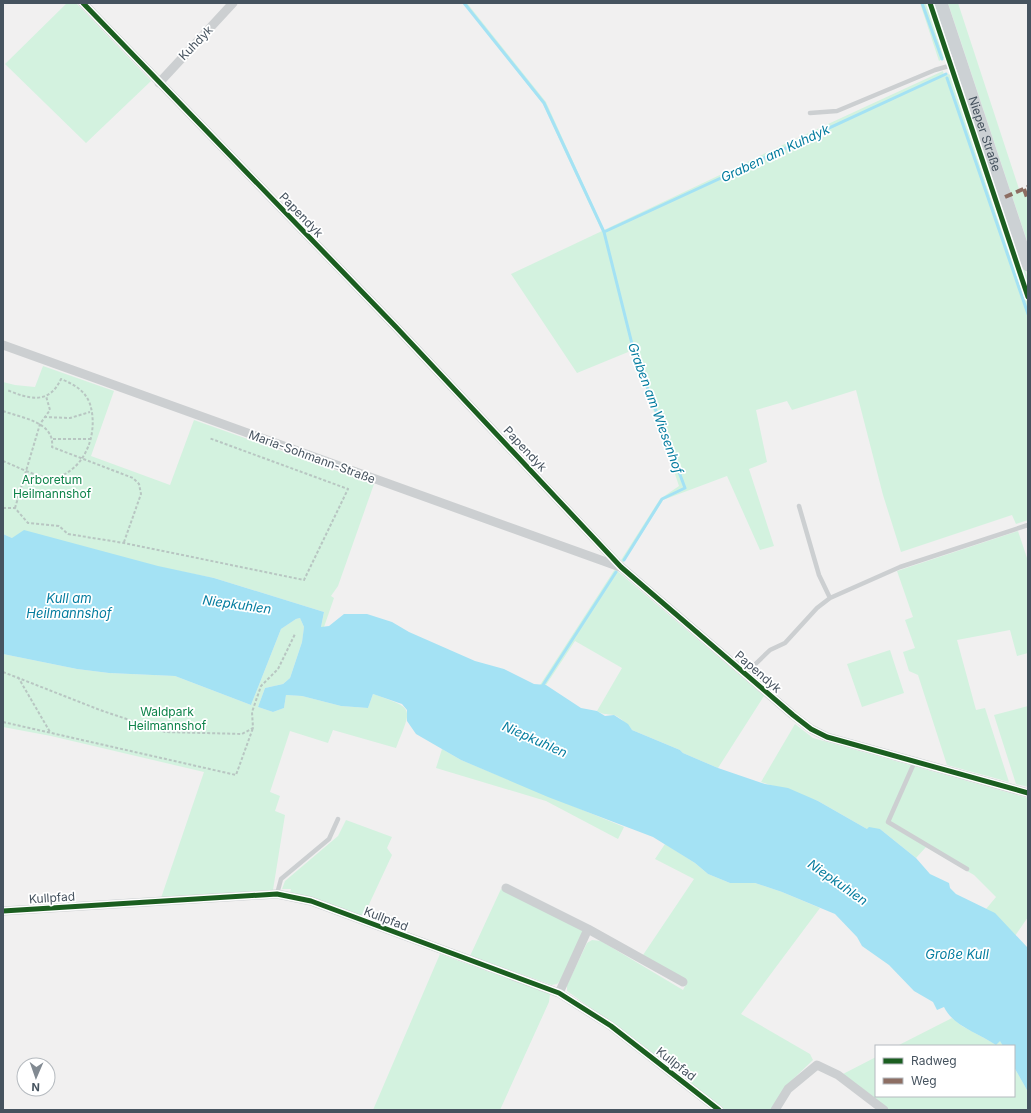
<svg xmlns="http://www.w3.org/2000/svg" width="1031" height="1113" viewBox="0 0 1031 1113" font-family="Inter,sans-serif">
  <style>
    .green { fill: #d3f2df }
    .water { fill: #a4e2f4 }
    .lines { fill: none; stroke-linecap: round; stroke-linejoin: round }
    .stream { stroke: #a4e2f4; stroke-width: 3 }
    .path { stroke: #b8c6c2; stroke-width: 2; stroke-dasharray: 3 2; stroke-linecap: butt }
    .service { stroke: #cccfd1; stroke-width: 4.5 }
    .minor { stroke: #cccfd1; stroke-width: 9 }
    .secondary { stroke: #ccd1d4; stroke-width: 13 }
    .quiet { stroke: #8d6e63; stroke-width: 4; stroke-dasharray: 8 4; stroke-linecap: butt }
    .cycleway-casing { stroke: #fff; stroke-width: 8 }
    .cycleway { stroke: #1b5e20; stroke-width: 5 }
    .labels { text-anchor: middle; stroke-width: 3.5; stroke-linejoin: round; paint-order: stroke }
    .street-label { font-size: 12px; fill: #46535f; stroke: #fff }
    .park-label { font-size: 12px; fill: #0e834a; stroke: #fff }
    .water-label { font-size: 13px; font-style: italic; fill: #037c9f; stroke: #fff }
  </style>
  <rect width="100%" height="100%" fill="#f1f0f0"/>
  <path class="green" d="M67,3H76L151,81L86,143L5,64Z
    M463,3H467L546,102L604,230L789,142L943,71L944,76L952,73L961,79L1028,279V520L1016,524L1012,515L901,552L883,495L856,390L792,410L787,401L756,410L767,462L749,469L774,546L760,550L727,476L663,500L623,563L621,560L660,499L679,486L633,350L577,373L511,274L602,231L543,104Z
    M920,3H936L953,52L939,61Z
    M948,3H958L1020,192L1028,189V244Z
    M43,366L114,391L91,456L170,485L194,420L374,484L338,586L331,596L334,598L324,627H321L324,612L214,578L12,538L3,534V382L15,385L35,387Z
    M1018,531L1028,561V653L1017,656L1010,630L957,640L976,710L985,708L1009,782L947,765L918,675L909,671L903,652L915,648L905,620L913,617L897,571Z
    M615,569L764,696L718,768L683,753L680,750L632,730C628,725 620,717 614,715C607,714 604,715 597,711L622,668L575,641L546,685H540Z
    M300,618L304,627L302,642L290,678L283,684L265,688L258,707L273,712L284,708L286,695L302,696L341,706L368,708L373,694C416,709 412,707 396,748L333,730L328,743L290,731L270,792L280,796L275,811L285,815L273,890L161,898L204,772L51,736L3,727V654L77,669L109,673L175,676L251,705L281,629L296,619Z
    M890,650L904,693L862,707L847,664Z
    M1028,706V787L1016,784L994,715Z
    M795,724L813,738L1028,798V917L1015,936L995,914L986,909L996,897L974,875L926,847L916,858L880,829H867L818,801L761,782Z
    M442,749L461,760L624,827L618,839L546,801L436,768Z
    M346,820L392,837L387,848L392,855L365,913L360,916L290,892L291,889H282L285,881L338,836Z
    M665,844L695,863L708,874L730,883H755L782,892L820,908L741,1014L810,1054L813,1060L788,1084L772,1110H723L612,1023L567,991V985L587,943L592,940L601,941L683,990L687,982L643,955L694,879L655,859Z
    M501,889L584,931L562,979L557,984L552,985L470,956Z
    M440,954L550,994L549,1002L500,1110H373Z
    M952,1018L962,1026L995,1044L1000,1040L1003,1046H897Z
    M876,1057V1096H1014V1067L1028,1092V1110H890L843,1074Z"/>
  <path class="water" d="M24,530L158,566L214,578L324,612L321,627L329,626L344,614H367L392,622L409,632L475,661L504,669L534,684L546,685L581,708L597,711L605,716L614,715L628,724L632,730L680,750L683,753L718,768L765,784L788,788L818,801L867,829L869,827L880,829L916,858L930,874L949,883L950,888L956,894L995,913L1027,947L1028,1092L1014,1067V1046H1003L1000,1041L996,1045C978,1033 953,1026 944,1007L937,1010L933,1002L914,991L889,965L862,946L857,937L835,914L782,892L755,883H730L708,874L695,863L653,837L548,797L461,760L416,734L407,721V710L402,704L373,694L368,708L341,706L302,696L286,695L284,708L273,712L258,707L265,688L283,684L290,678L302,642L304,627L300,618L296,619L281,629L251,705L175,676L109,673L77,669L3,654V534L12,538Z"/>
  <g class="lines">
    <path class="stream" d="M464,3L544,103L604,232L634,352L685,488L662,499L624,560
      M922,3L942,59
      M947,78L1028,314
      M604,232L946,74
      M541,688L616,572"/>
    <path class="path" d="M3,411C22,418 55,422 52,447L133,478L139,484L141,494L124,542
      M44,417L70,418L90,412
      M53,439H90
      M3,461C15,466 44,480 55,479C57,479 61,476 63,475C88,463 98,430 90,404C85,390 73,384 61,379C49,405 29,399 7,390
      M3,508H15L28,523L59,526L68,534L124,543L304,580L348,489L209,438
      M15,508L40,424L50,410L46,396
      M3,672L100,710L165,732L242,734L253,728L252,712L261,686L278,669L295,634
      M18,677L50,732
      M3,722L236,775L253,728"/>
    <path class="service" d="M810,113L837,111L935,70L959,63
      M799,506L819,575L830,598
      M745,674L770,650L785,643L817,608L830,598L900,567L1028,525
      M915,761L888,822L967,869
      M277,894L281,879L329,839L338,819"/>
    <path class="minor" d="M83,3L396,327L621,567L793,715L811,729L827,737L1028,793
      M159,83L233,3
      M3,345L620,567
      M506,888L588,929L683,982
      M3,911L277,894L311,901L559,993L611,1026L719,1110
      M559,993L588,929
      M775,1110L788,1089L817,1065L838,1075L884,1110"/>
    <path class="secondary" id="s1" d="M941,3L1028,265"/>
    <path class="quiet" d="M1024,189L1028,200
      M1005,197L1028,187"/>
    <defs>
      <path id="cycleway" d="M83,3L396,327L621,567L793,715L811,729L827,737L1028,793
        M930,3L1028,297
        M3,911L277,894L311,901L559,993L611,1026L719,1110"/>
    </defs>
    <use href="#cycleway" class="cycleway-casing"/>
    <use href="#cycleway" class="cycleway"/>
  </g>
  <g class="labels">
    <g class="street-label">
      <text transform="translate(196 43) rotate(-46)" y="4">Kuhdyk</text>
      <text dy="4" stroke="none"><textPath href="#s1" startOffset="138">Nieper Straße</textPath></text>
      <text transform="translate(301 215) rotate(46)" y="4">Papendyk</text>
      <text transform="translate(525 449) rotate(47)" y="4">Papendyk</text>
      <text transform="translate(312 457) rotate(20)" y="4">Maria-Sohmann-Straße</text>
      <text transform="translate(758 672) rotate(41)" y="4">Papendyk</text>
      <text transform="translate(52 898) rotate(-4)" y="4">Kullpfad</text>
      <text transform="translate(386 919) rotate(21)" y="4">Kullpfad</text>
      <text transform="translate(676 1064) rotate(38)" y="4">Kullpfad</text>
    </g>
    <g class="park-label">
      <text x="52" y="484">Arboretum<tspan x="52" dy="14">Heilmannshof</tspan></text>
      <text x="167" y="716">Waldpark<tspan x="167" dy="14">Heilmannshof</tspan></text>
    </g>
    <g class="water-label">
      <text transform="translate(775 153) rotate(-25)" y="5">Graben am Kuhdyk</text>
      <text transform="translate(656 408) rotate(70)" y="5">Graben am Wiesenhof</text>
      <text x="69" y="603">Kull am<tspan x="69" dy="15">Heilmannshof</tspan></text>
      <text transform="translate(237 604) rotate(8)" y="5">Niepkuhlen</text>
      <text transform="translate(535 739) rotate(24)" y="5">Niepkuhlen</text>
      <text transform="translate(838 882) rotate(35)" y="5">Niepkuhlen</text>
      <text x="957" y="959">Große Kull</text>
    </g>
  </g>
  <rect width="1031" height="1113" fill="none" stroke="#46535f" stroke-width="8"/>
  <rect x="875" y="1045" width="140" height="52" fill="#ffffff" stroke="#b5babf"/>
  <rect x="883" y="1058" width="20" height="6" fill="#1b5e20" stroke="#b5babf"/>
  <text x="911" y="1065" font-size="12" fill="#46535f">Radweg</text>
  <rect x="883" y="1078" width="20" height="6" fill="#8d6e63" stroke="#b5babf"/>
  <text x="911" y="1085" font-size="12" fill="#46535f">Weg</text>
  <g transform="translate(36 1077) rotate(182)"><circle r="19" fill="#ffffff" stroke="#b5babf"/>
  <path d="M0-3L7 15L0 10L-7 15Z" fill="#828a92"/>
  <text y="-6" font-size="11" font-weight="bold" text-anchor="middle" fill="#46535f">N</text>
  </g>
</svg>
